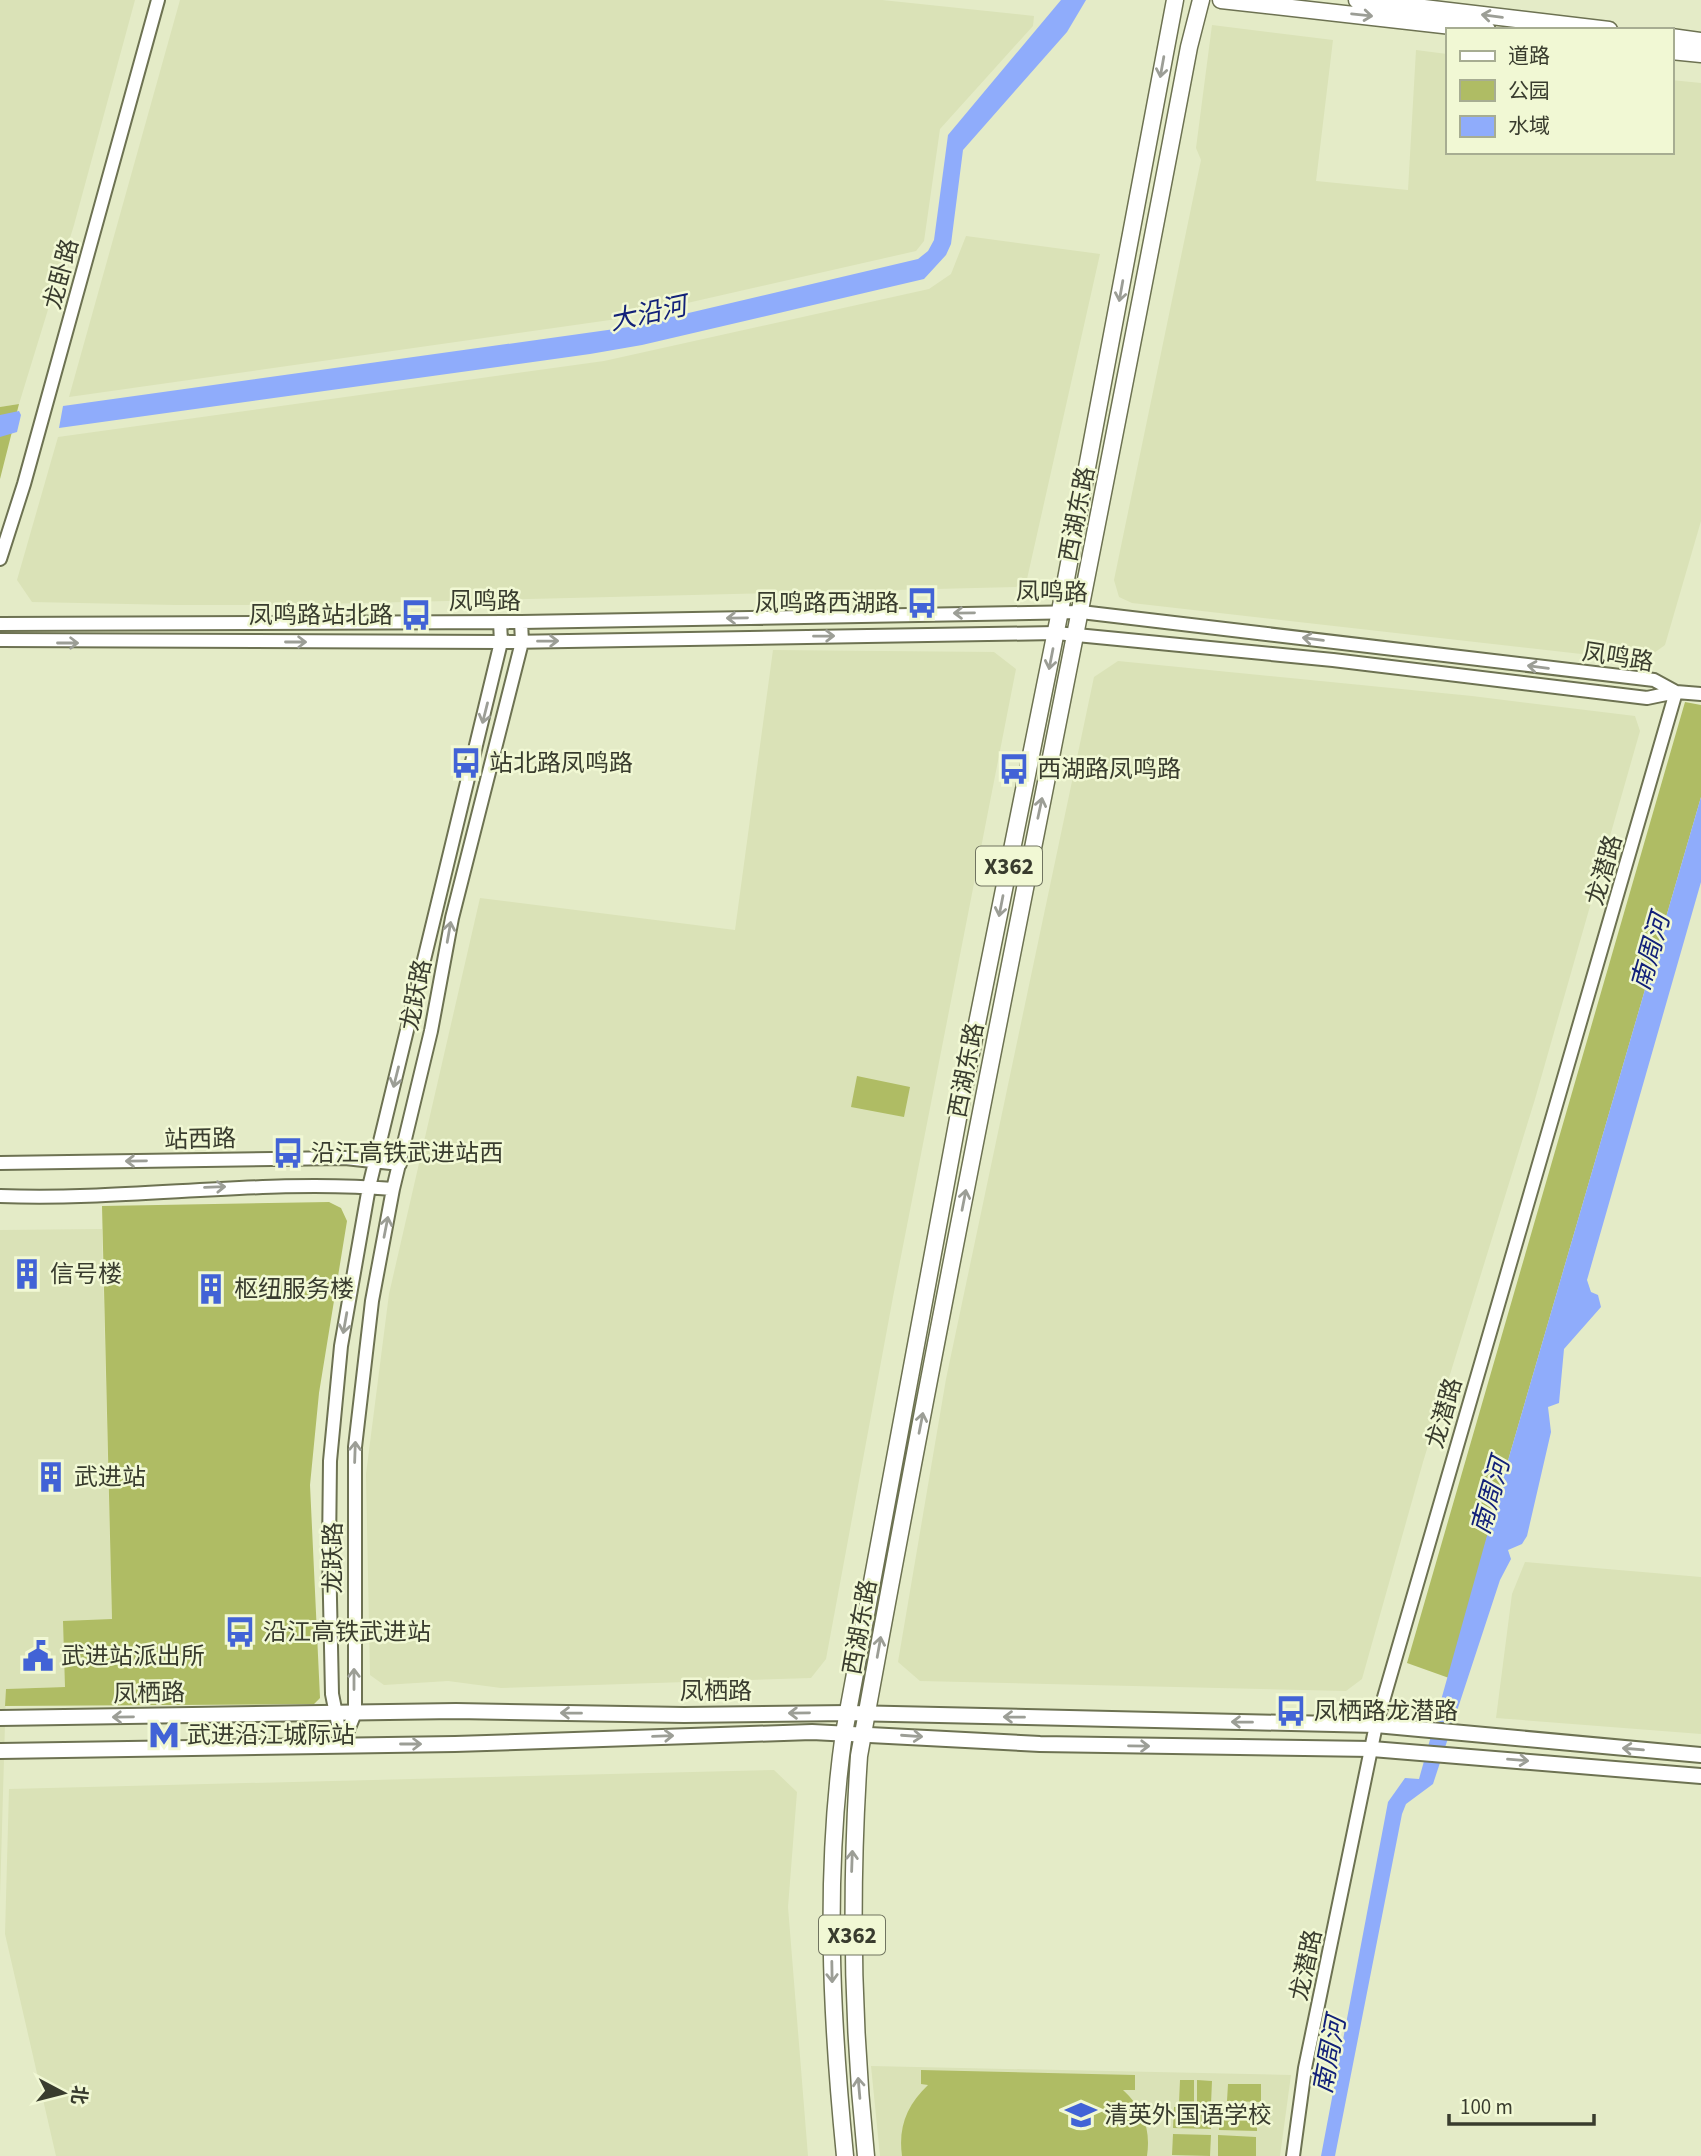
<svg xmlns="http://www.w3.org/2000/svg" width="1701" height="2156" viewBox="0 0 1701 2156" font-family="'Source Sans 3','Noto Sans SC',sans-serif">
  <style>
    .built { fill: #dae2b7 }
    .green { fill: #afbc64 }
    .water { fill: #8facfb }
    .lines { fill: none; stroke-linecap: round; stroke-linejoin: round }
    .tertiary-casing { stroke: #6d7252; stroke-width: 16 }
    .secondary-casing { stroke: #6d7252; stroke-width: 18 }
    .primary-casing { stroke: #6d7252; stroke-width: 19 }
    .tertiary { stroke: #fff; stroke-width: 12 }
    .secondary { stroke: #fff; stroke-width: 14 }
    .primary { stroke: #fff; stroke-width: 16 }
    .oneway { stroke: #9c9e96 }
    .labels { text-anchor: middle; stroke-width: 5; stroke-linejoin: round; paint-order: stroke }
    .shield { fill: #f1f8d4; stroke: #707460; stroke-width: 2 }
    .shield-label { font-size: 23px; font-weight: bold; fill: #393c2e }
    .street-label { font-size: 24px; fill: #393c2e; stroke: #f1f8d4 }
    .poi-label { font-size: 24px; fill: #393c2e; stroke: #f1f8d4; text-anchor: start }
    .water-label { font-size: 26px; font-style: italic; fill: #122179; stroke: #f1f8d4 }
  </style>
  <rect width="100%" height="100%" fill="#e4ebc7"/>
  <path class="built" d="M0,0H135L74,225L19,404L0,407Z
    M180,0H882L1034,16L1033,26L940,129L924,241L916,251L617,319L69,397Z
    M1212,25L1333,40L1316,181L1408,190L1416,50L1447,54V152H1671V80L1701,83V521L1665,645L1643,661L1132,603L1119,597L1114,580L1201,160L1196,148Z
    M966,236L1100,254L1027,579L1016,587L281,605H176L32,602L17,580L58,437L604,361L929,289L951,274Z
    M773,650L994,652L1016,669L893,1297L826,1659L811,1678L501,1688L448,1681L384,1685L370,1675L366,1474L389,1294L480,898L735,930Z
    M1118,661L1472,696L1635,716L1640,731L1535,1099L1423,1462L1362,1679L1346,1691L920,1681L898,1662L946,1379L1094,677Z
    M102,1229L112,1620L65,1687L6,1689L0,1897V1230Z
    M1525,1562L1701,1577V1734L1496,1718L1512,1594Z
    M774,1770L797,1792L788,1907L808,2156H56L5,1934L9,1789Z
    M871,2066L1291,2075L1280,2156H880Z"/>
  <path class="green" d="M19,404L0,479V407Z
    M1685,702L1701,705V797L1507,1464L1449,1678L1407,1663Z
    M857,1076L910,1087L904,1117L851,1107Z
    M329,1202L341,1208L347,1221L319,1393L310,1485L320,1698L314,1704L5,1706L6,1689L65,1687L63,1621L112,1619L102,1206Z
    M921,2070L1135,2075V2090H1123C1143,2108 1151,2129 1147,2156H902C898,2127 907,2105 928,2085L921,2084Z
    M1180,2080H1194V2103H1179Z
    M1197,2080L1212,2081L1211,2104L1197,2103Z
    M1228,2084H1261V2102L1227,2101Z
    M1174,2107L1212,2108L1211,2129L1173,2128Z
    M1220,2109L1257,2110V2131L1219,2130Z
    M1173,2134L1211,2135L1210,2156L1172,2155Z
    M1218,2135L1256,2137V2156H1218Z"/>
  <path class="water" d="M1061,0H1086L1067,32L963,150L951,244L946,255L924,279L642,345L590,354L59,428L63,406L629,327L918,259L928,251L934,240L948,135Z
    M19,411L21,415L17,432L0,437V415Z
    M1701,797V882L1587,1280L1591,1292L1598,1295L1601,1307L1564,1349L1559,1403L1548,1407L1551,1432L1527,1536L1522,1544L1508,1550L1511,1559L1500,1580L1433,1784L1406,1804L1402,1814L1335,2156H1321L1388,1802L1405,1778L1419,1779L1507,1464Z"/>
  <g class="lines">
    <defs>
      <path id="tertiary" d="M0,559L24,484L158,0
        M0,624L521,622L1081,612L1654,680L1676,692
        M0,640L501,642L1056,633L1333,660L1647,698L1676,692L1701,694
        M0,1163L345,1158L400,1164
        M0,1196C131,1201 262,1178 393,1189
        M342,1744L332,1694L329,1552L330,1461L341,1346L369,1187L501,642L500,622
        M342,1745L355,1713V1447L372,1301L393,1189L431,1031L452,918L522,642L521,622
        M1293,2156L1305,2068L1376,1725L1676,692"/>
      <path id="secondary" d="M0,1718L456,1711L684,1715L849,1713L1376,1725L1701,1755
        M0,1751L455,1744L812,1732L1040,1744L1372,1749L1701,1776"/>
      <path id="primary" d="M1221,0L1487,30
        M1357,0L1609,30
        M1671,37L1701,41
        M1671,51L1701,54
        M845,2156C831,2016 824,1873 844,1733L959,1113L1060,611L1175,0
        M866,2156C852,2022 850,1890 859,1756C962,1185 1082,617 1189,47L1201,0"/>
    </defs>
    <use href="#tertiary" class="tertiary-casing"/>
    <use href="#secondary" class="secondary-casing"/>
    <use href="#primary" class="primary-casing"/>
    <use href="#tertiary" class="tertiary"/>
    <use href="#secondary" class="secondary"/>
    <use href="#primary" class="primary"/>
  </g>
  <defs><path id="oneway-shaft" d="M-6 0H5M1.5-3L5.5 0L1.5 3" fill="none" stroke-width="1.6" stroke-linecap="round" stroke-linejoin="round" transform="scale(1.75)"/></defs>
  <g class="oneway">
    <use href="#oneway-shaft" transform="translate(1362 15) rotate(6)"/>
    <use href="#oneway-shaft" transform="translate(1492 16) rotate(-173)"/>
    <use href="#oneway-shaft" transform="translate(1162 67) rotate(100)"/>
    <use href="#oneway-shaft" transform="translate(1121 291) rotate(100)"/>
    <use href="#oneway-shaft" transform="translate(964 613) rotate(179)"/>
    <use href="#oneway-shaft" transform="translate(737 618) rotate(179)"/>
    <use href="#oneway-shaft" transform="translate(824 636) rotate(-1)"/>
    <use href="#oneway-shaft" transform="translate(1313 639) rotate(-173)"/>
    <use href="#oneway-shaft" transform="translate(548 641) rotate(-1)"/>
    <use href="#oneway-shaft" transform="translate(296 642)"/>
    <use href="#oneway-shaft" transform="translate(68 643)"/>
    <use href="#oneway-shaft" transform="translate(1051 659) rotate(101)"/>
    <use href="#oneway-shaft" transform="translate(1538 667) rotate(-173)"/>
    <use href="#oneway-shaft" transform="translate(485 713) rotate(104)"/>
    <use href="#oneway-shaft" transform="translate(1040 808) rotate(-78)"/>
    <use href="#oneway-shaft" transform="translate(1001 906) rotate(101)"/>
    <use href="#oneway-shaft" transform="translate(449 932) rotate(-80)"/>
    <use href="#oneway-shaft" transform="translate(396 1077) rotate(104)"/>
    <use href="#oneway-shaft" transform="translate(136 1161) rotate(179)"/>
    <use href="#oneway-shaft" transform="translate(215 1187) rotate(-2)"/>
    <use href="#oneway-shaft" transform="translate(964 1200) rotate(-79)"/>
    <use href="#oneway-shaft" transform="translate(386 1227) rotate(-79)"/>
    <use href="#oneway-shaft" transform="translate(345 1323) rotate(100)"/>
    <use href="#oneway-shaft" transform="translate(921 1423) rotate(-79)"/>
    <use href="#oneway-shaft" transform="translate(355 1452) rotate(-88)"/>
    <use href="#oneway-shaft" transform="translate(879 1647) rotate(-80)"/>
    <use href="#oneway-shaft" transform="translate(354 1679) rotate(-90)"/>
    <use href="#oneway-shaft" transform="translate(571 1713) rotate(-179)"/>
    <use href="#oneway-shaft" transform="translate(799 1713) rotate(179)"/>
    <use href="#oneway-shaft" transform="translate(123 1717) rotate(179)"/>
    <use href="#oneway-shaft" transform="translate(1014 1717) rotate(-179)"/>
    <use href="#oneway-shaft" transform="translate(1242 1722) rotate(-179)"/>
    <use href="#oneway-shaft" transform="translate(663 1736) rotate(-2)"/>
    <use href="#oneway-shaft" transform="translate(912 1736) rotate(4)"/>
    <use href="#oneway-shaft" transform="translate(411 1744)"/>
    <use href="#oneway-shaft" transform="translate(1139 1746) rotate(1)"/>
    <use href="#oneway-shaft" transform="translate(1633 1749) rotate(-175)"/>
    <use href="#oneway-shaft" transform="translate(1518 1760) rotate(5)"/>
    <use href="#oneway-shaft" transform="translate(852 1861) rotate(-88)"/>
    <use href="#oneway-shaft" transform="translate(832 1972) rotate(89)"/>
    <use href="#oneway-shaft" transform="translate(859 2088) rotate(-95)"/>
  </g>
  <defs>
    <symbol id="bus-bare" viewBox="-9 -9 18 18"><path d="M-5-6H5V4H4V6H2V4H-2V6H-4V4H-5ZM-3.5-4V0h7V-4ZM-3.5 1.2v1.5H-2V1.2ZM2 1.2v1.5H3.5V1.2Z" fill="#4263d6" stroke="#f1f8d4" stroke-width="2.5" paint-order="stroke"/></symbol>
    <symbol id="building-bare" viewBox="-9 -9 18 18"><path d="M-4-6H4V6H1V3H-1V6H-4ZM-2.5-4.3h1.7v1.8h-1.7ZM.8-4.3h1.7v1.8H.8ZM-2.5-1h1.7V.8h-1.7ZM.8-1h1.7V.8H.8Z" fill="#4263d6" stroke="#f1f8d4" stroke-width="2.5" paint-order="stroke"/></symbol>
    <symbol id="civic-bare" viewBox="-9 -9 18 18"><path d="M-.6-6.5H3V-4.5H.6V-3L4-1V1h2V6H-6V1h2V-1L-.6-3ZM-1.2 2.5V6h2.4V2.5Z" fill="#4263d6" stroke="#f1f8d4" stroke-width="2.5" paint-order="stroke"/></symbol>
    <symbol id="metro-bare" viewBox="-9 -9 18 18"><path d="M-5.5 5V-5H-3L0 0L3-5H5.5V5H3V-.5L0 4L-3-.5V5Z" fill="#4263d6" stroke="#f1f8d4" stroke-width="2.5" paint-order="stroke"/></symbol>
    <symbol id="school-bare" viewBox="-9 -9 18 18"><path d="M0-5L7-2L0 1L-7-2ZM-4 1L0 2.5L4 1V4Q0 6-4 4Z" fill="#4263d6" stroke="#f1f8d4" stroke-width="2.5" paint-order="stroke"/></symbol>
  </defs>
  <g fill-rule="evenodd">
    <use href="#bus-bare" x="900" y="581" width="44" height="44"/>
    <use href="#bus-bare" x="394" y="593" width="44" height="44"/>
    <use href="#bus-bare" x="444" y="741" width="44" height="44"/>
    <use href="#bus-bare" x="992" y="747" width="44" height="44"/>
    <use href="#bus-bare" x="266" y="1131" width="44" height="44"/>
    <use href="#building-bare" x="5" y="1252" width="44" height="44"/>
    <use href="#building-bare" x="189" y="1267" width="44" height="44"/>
    <use href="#building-bare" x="29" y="1455" width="44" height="44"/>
    <use href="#bus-bare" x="218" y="1610" width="44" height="44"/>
    <use href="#civic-bare" x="16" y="1634" width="44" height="44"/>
    <use href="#bus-bare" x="1269" y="1689" width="44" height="44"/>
    <use href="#metro-bare" x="142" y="1713" width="44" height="44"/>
    <use href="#school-bare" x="1059" y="2093" width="44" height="44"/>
  </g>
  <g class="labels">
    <g class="shield">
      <rect x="976" y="846.5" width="66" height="39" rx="5"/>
      <rect x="819" y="1915.5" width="66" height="39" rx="5"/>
    </g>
    <g class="shield-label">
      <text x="1009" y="874">X362</text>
      <text x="852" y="1943">X362</text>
    </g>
    <g class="street-label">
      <text transform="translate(61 274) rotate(-75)" y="8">龙卧路</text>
      <text transform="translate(1077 514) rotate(-79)" y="8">西湖东路</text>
      <text transform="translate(1052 592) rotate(1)" y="8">凤鸣路</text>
      <text x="485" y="609">凤鸣路</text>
      <text transform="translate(1618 657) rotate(9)" y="8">凤鸣路</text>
      <text transform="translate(1604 870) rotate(-74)" y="8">龙潜路</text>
      <text transform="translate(416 995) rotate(-79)" y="8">龙跃路</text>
      <text transform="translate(966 1070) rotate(-79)" y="8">西湖东路</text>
      <text transform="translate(200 1139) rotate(-1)" y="8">站西路</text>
      <text transform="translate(1444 1413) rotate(-74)" y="8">龙潜路</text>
      <text transform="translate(333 1558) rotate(-90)" y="8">龙跃路</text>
      <text transform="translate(860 1627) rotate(-80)" y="8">西湖东路</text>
      <text x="716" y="1699">凤栖路</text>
      <text transform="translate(149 1693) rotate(-1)" y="8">凤栖路</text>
      <text transform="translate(1306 1965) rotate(-78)" y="8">龙潜路</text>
    </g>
    <g class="poi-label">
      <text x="899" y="611" text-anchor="end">凤鸣路西湖路</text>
      <text x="393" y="623" text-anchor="end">凤鸣路站北路</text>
      <text x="489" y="771">站北路凤鸣路</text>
      <text x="1037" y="777">西湖路凤鸣路</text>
      <text x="311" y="1161">沿江高铁武进站西</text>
      <text x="50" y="1282">信号楼</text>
      <text x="234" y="1297">枢纽服务楼</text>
      <text x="74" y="1485">武进站</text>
      <text x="263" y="1640">沿江高铁武进站</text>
      <text x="61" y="1664">武进站派出所</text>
      <text x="1314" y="1719">凤栖路龙潜路</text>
      <text x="187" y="1743">武进沿江城际站</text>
      <text x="1104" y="2123">清英外国语学校</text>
    </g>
    <g class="water-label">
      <text transform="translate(648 313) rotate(-12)" y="9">大沿河</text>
      <text transform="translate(1650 952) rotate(-74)" y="9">南周河</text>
      <text transform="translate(1490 1496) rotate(-74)" y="9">南周河</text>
      <text transform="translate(1329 2055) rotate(-79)" y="9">南周河</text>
    </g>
  </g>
  <rect x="1446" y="28" width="228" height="126" fill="#f1f8d4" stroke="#a7ad92" stroke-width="2"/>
  <rect x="1460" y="51" width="35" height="10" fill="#ffffff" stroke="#a7ad92" stroke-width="2"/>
  <text x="1508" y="63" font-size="21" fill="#393c2e">道路</text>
  <rect x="1460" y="80" width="35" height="21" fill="#afbc64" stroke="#a7ad92" stroke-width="2"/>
  <text x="1508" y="98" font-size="21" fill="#393c2e">公园</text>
  <rect x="1460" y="116" width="35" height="21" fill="#8facfb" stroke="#a7ad92" stroke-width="2"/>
  <text x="1508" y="133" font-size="21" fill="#393c2e">水域</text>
  <g transform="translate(63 2093) rotate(97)" stroke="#f1f8d4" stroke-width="5" paint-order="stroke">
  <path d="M0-5L12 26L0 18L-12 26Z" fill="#393c2e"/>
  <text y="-10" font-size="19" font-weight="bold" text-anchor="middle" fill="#393c2e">北</text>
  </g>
  <path d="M1449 2114v10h145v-10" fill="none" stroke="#393c2e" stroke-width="3.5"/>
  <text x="1460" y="2114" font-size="21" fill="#393c2e" stroke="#f1f8d4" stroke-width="5" paint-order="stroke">100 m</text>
</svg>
